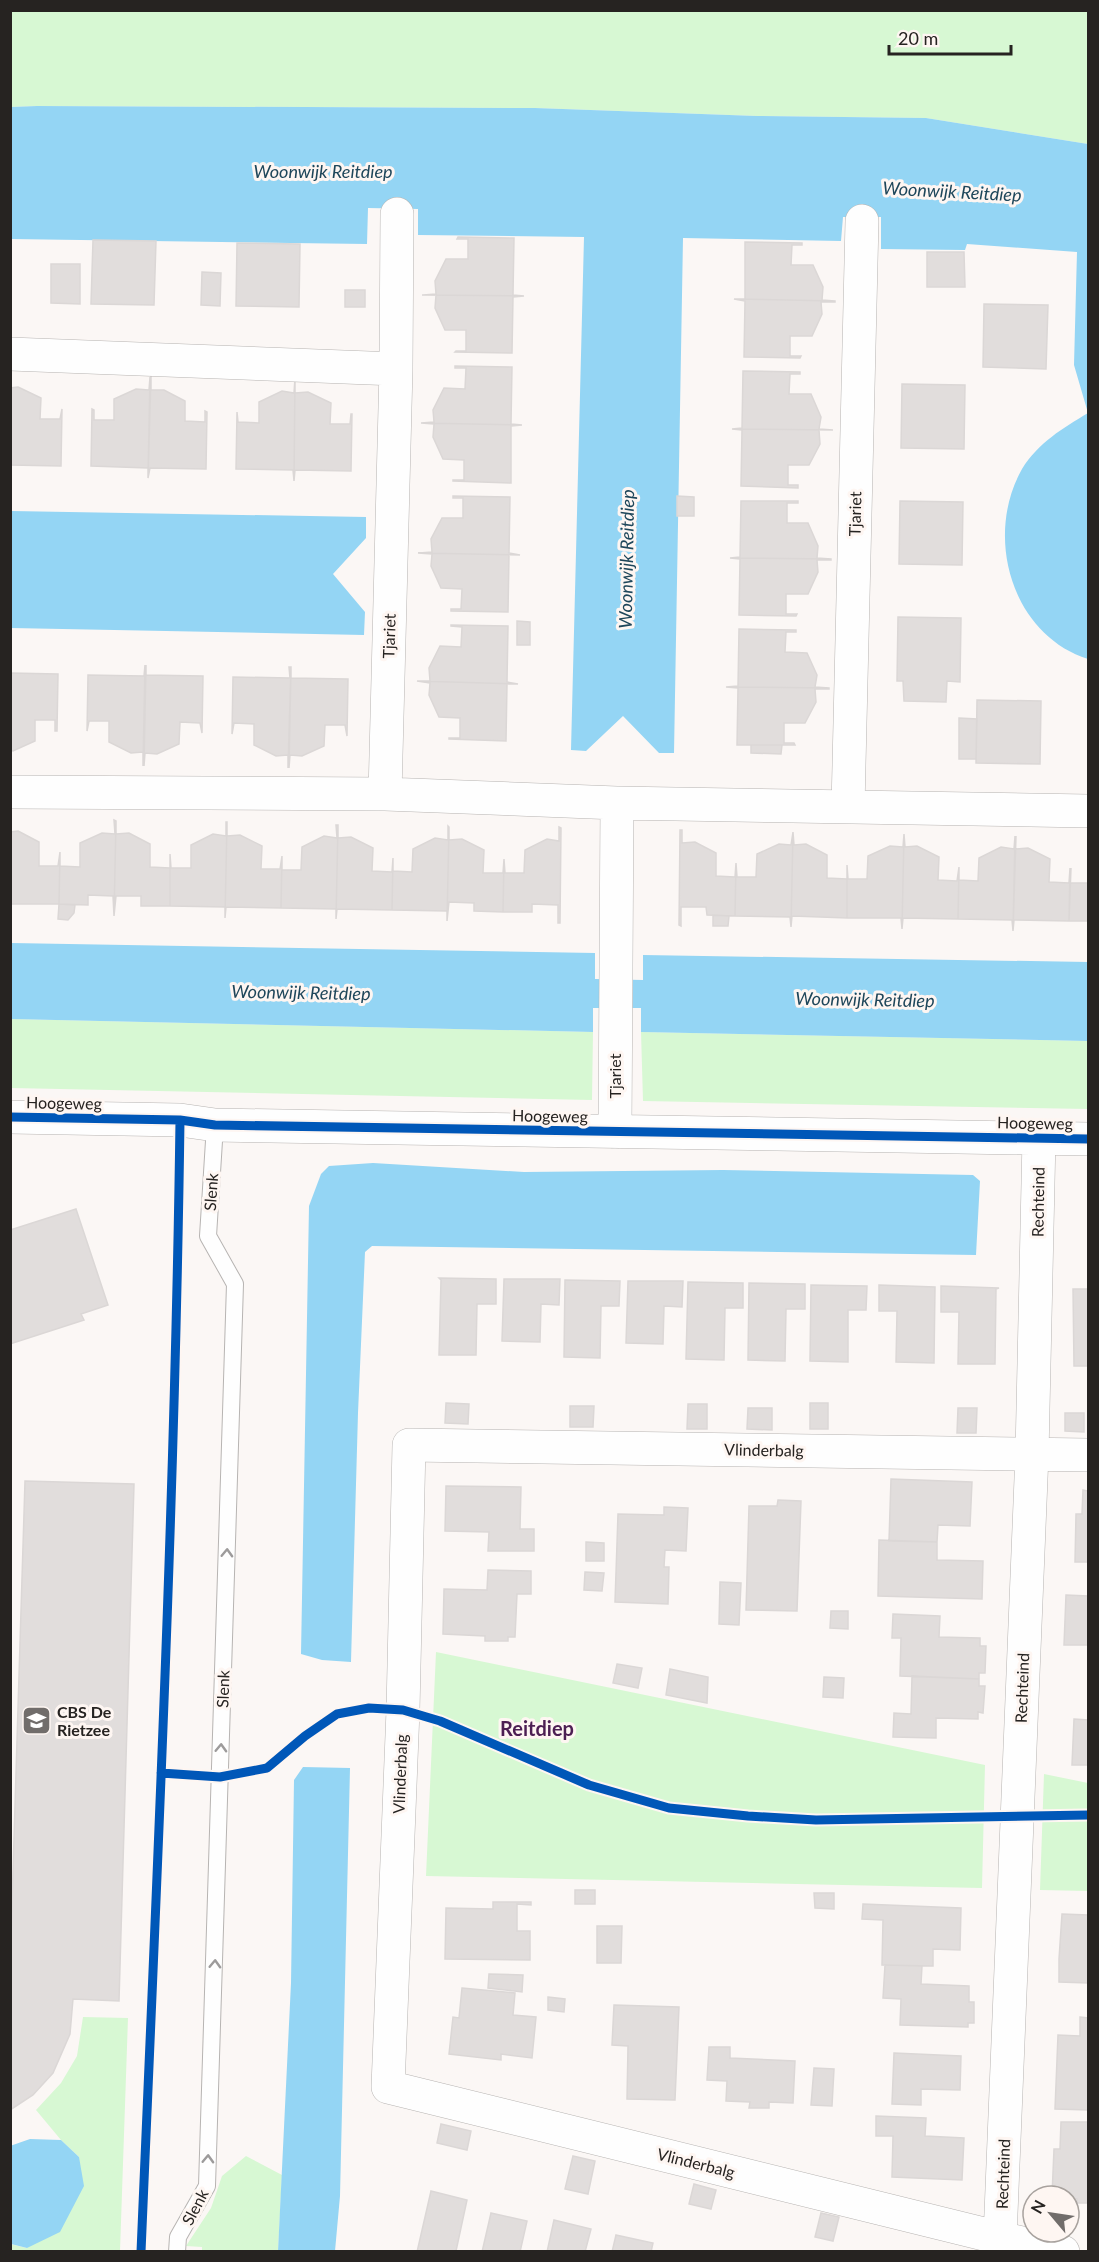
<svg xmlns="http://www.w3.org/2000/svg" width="1099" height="2262" viewBox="0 0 1099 2262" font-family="Lato,sans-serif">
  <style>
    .green { fill: #d7f8d3 }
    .water { fill: #94d5f4 }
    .building { fill: #e1dddc; stroke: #dbd7d6; stroke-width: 1.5 }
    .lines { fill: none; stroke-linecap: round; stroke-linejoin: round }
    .service-casing { stroke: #b7b4b2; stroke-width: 18 }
    .minor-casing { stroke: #b7b4b2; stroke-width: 34 }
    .service { stroke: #fefefe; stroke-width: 16 }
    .minor { stroke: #fefefe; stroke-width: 33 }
    .cycleway-casing { stroke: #fef6f2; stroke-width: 13 }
    .cycleway { stroke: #0057b8; stroke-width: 9 }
    .oneway { stroke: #9d9b9b }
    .labels { text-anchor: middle; stroke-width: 6; stroke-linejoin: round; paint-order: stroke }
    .street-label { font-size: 16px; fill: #262321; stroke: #fef6f2 }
    .poi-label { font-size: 16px; font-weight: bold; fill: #262321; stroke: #fef6f2; text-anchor: start }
    .water-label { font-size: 18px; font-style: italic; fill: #1e465a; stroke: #fef6f2 }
    .quarter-label { font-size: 20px; font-weight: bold; fill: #4c1f53; stroke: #fef6f2 }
  </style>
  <rect width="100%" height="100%" fill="#fbf7f5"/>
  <path class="green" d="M11,11H1088V144L926,118L757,116L535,108L37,106L11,107Z
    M11,1019L593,1032L592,1100L11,1088Z
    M641,1032L1088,1041V1109L643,1101Z
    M436,1652L985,1765L982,1888L426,1876Z
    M1044,1774L1088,1783V1891L1040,1890Z
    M83,2017L128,2018L120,2251H11L10,2244L27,2248L79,2157L61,2140L36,2110L61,2083L77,2056Z
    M246,2156L282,2175L278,2251H202V2247L186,2246L211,2208L222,2176Z"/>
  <path class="water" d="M37,106L535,108L757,116L926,118L1088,144V659C1011,634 984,536 1022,469C1038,443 1063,428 1088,413L1074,365L1077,252L967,244L965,250L881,249V217H843L841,241L683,238L674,753H659L623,716L586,751L571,750L584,237L418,235V209L368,208L367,244L11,239V107Z
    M11,511L366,517V538L333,574L365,612L364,635L11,628Z
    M11,943L595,953V979L643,980V955L1088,962V1041L641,1032V1008H593V1032L11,1019Z
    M373,1163L524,1172L723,1170L973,1175L980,1181L976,1255L372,1246L365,1252L358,1413L351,1662L322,1660L301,1654L309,1206L321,1174L329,1166Z
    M303,1767L350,1768L340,2196L335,2251H278L291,1983L294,1780Z
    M30,2139L61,2140L79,2157L84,2186L60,2232L27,2248L11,2244L10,2146Z"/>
  <path class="building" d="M458,237L514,238L513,295L524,296L423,295L436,294L435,281L446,259H468V239H457Z
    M93,240L156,241L154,305L91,304Z
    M745,242L802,243V245H792L791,265H813L823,287L822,300L835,301L734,299H745Z
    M237,243L300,244L299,307L236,306Z
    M927,252H964L965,287H927Z
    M51,264H80V304L51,303Z
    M202,272L221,273L220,306L201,305Z
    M345,290H365V307H345Z
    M422,295L524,296L513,297L512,353L455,352L456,351H466V330H445L435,308L436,295Z
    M734,299L835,301V302H821L822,314L812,336H790V356H801L800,358L744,357L745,301Z
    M984,304L1048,305L1046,369L983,367Z
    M455,366L512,367L511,424L522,425L421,423L434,422L433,410L444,388L465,389L466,368H455Z
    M743,371L800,372V374H790L789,394H811L821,417L819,429L833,430L732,429L742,428Z
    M151,376V390H164L185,401V421L205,422V411L207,412L206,469L150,468L148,478Z
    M150,377L148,478V468L91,466L92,409L94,410V420H114V399L136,389L149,390Z
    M295,378V393L308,392L331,403L330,424H350L351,414H352L351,471L295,470L294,481Z
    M295,378L294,481L293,470L236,469L237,412L238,422L259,423V402L282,391L294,393Z
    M902,384L965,385L964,449L901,448Z
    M18,387L41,398L40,419H60L62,409L61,466L10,465V388Z
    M421,423L522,425L511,426V483L453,481V480H464V460L443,459L433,437L434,424Z
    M732,429L833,430H819L820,444L809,465H788V485H798V488L741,486L742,430Z
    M453,496L510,497L509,553L520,555L419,553L432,552L431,539L442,518H463V498H453Z
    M677,496L694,497V516H677Z
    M741,501H798V503H787V523H808L818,546L817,558L831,559L730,558L740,557Z
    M900,501L963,502L962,565L899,564Z
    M418,553L520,555H509L508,612L451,611V609H461L462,589L441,588L431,566L432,554Z
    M730,558L831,559V560H817L818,572L808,594H786V614H797L796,616L739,615L740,559Z
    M898,617L961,618L960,682L947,681L946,702L904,701L903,681H897Z
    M517,621L530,622V645H517Z
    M451,625L508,626L507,682L518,684L417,681H430L429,668L440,646L461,647L462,627L451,626Z
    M739,629L796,630V632H786L785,652L807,653L817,675L815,687L829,688L726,687L738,686Z
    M145,665L143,766V752L131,753L109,742V721H89L87,731L88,675L144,676Z
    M146,665V675L203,676L202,733L200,723L180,722L179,744L157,754L145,753L144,766Z
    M289,667H291L288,768V755L276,756L254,745V724L234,723L232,734L233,677L290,678Z
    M291,667V678L348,679L347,736L345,725H325L324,746L302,756L290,755L289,768Z
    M10,673L58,674L57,731H55V720H35V741L13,751L10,750Z
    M417,681L518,684H507L506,741L449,739V738H460V718L439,717L429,695L430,683Z
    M726,687L829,688V689H815L816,702L805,723H784V743H794L795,745H737L738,688Z
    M977,700L1041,701L1040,764L976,763Z
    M959,718L977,719L976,759H959Z
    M751,745H782L781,754L751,753Z
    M114,820L116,821L114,916L113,896L88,895V905L59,904L60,852V866L80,867V843L102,833L115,834Z
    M116,821V834L129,833L150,844V867L170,868V854V906H141V896H116L114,916Z
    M226,822H227L225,918V907L170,906V854L171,868H191V845L213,834L226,836Z
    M227,822V836L240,835L262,846L261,869H280L282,856L281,908L226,907L225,918Z
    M336,825H338L336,919V909L281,908L282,856V870H301L302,847L324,836L337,838Z
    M338,825V838L351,837L373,848L372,871L392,872L393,858L392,910L337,909L336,919Z
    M448,826L449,827L447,921V911L392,910L393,858V871L412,872L413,849L435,838L448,840Z
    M449,827V840L462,839L484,850L483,873H503L504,859L503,912L474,911V903L449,902L447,921Z
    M559,827L561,828L560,923H558V905L532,904V912H503L504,859L505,873H524L525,850L547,839L559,841Z
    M680,830H682V843L695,842L716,853V876L735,877L736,863L735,916L707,915L706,907H681V926L679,925Z
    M18,831L39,842V866H58L60,852L59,904H10V832Z
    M793,832L791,927L790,917L735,916L736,863L737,877H756L757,854L779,844L791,845Z
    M793,832L794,845L806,844L827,855V878L847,879V865V918L792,916L791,927Z
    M904,834L902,929L901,918H847V865L848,879H867L868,856L890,846L903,847Z
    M904,834L905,847L917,846L939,857L938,880L957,881L959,867L958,919L903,918L902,929Z
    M1015,836L1013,931L1012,920L958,919L959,867V880L978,881L979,858L1001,847L1014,849Z
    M1016,836L1015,849L1028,848L1050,859L1049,882L1069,883L1070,868L1069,921L1014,920L1013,931Z
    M1071,868L1070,883H1088V921H1069Z
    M59,904L75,905L74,913L68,920L58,919Z
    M713,915L729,916L728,926H713Z
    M76,1209L108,1305L81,1314L84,1320L10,1344V1230Z
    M439,1278L496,1279V1304H477L476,1355H439L441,1280Z
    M504,1279H560L559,1305L541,1304L540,1342L502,1341Z
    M565,1280L620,1281L619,1306H601L600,1358L564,1357Z
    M628,1281H683L682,1307L664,1306L663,1344L626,1343Z
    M688,1282L743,1283V1308H725L724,1360L686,1359Z
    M749,1283L805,1284V1309H786L785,1361L748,1360Z
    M811,1285L867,1286L866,1310H848V1362L810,1361Z
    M879,1285L935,1287L934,1363L896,1362L897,1311H879Z
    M941,1286L999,1288L996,1289L995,1364H958L959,1312H941Z
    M1073,1289H1088V1366H1074Z
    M446,1403L469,1404L468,1424L445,1423Z
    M810,1403H828V1429H810Z
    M688,1404H707V1429H687Z
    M570,1406H594L593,1427H570Z
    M748,1408H772V1430L747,1429Z
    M958,1408H977L976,1433H957Z
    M1065,1413H1084V1432L1065,1431Z
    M891,1479L972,1482L970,1526L938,1525L937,1542L889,1541Z
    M25,1481L134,1484L119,2001L73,1999L70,2034L53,2073L33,2095L10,2110V1968Z
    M446,1486L521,1487L520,1529H534V1551H488L489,1532L445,1531Z
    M1083,1490L1088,1491V1562H1075L1076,1514H1082Z
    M778,1500L801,1501L797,1611L746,1610L749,1506H777Z
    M664,1507L688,1508L686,1551L665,1550L664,1567H669L668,1604L615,1602L618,1514L664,1515Z
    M879,1540L937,1542V1560L983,1561L982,1599L878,1596Z
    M586,1542L604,1543V1561H586Z
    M488,1570L531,1571V1594H517L515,1637H508V1641H485V1636L443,1634L444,1589L487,1590Z
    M585,1572L604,1573L602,1591L584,1590Z
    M720,1582L741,1583L739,1625L719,1624Z
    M1066,1595L1088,1596V1645H1064Z
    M831,1611H848V1629L830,1628Z
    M893,1614L940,1616L939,1637L980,1638V1646H986L985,1673H979V1679L900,1676L901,1638H892Z
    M617,1664L642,1668L638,1688L613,1683Z
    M670,1669L708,1677L707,1703L666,1695Z
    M912,1676L979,1679V1686H985L983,1713L978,1712V1719L936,1718V1738L893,1737L894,1713L911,1714Z
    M824,1677L844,1678L843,1698L823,1697Z
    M1074,1719L1088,1720V1765H1072Z
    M575,1890H595V1904H575Z
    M814,1893H834V1909L815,1908Z
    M493,1902H531V1905L517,1904V1931H530V1960L445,1959L446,1908L493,1909Z
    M863,1904L961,1908L960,1950L933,1949V1966L882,1965L883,1920L862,1919Z
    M1062,1914L1088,1915V1983L1059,1982V1959Z
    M597,1926H622L621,1963H597Z
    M885,1965L922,1966L921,1984L969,1986V2002H974V2023H968V2027L900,2025L901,1999L883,1998Z
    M489,1974L523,1975L522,1992L488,1988Z
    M462,1988L515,1993L513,2015L536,2017L532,2058L501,2054V2060L449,2054L453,2017L459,2018Z
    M548,1997L565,1999L564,2012L548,2010Z
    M614,2005L679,2007L675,2100L627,2099L628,2046L612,2045Z
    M1080,2017L1088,2018V2110L1055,2109L1058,2035L1080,2036Z
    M709,2047H730V2058L795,2061L793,2103L769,2102V2108H749L750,2102L726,2101L727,2081L707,2080Z
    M894,2053L961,2056L960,2090L921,2089V2105L892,2104Z
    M814,2068L834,2069L832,2106L811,2105Z
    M876,2116L926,2118L925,2136L964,2138L962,2180L892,2177L893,2136H876Z
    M1061,2122H1088V2203H1077V2199L1069,2198V2196H1052L1054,2149H1060Z
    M441,2124L471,2131L467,2150L437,2143Z
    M573,2156L595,2161L588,2194L565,2189Z
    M694,2184L716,2190L711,2209L689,2204Z
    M431,2191L467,2200L456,2251L459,2252H417Z
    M491,2213L527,2221L520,2252H482Z
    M821,2213L839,2217L833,2241L815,2237Z
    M554,2220L591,2229L585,2252H547Z
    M616,2235L653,2243L651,2252H612Z"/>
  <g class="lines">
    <defs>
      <path id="service" d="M177,2252L178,2237L207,2186L235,1284L208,1236L215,1125"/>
      <path id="minor" d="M10,354L396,369
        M10,792L385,794L617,803L1088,811
        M385,794L396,369L397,214
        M848,807L862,221
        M10,1117L180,1120L215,1125L1088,1139
        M615,1132L617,803
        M1000,2238L1032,1454L1039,1138
        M1063,2252L1000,2238L388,2087L403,1710L409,1445L1088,1455"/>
    </defs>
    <use href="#service" class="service-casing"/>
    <use href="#minor" class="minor-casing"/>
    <use href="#service" class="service"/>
    <use href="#minor" class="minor"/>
    <defs>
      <path id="cycleway" d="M10,1117L180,1120L215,1125L1088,1139
        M161,1773L220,1777L267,1768L305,1736L337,1714L369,1708L403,1710L440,1721L589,1785L669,1808L748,1816L816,1820L1088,1815
        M141,2252C157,1875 175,1497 180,1120"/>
    </defs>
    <use href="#cycleway" class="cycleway-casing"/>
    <use href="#cycleway" class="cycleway"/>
  </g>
  <defs><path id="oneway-chevron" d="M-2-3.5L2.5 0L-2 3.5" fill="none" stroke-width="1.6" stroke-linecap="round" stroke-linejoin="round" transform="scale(1.5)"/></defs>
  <g class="oneway">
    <use href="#oneway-chevron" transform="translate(227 1553) rotate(-88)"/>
    <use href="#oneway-chevron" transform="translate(221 1748) rotate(-88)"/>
    <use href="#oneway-chevron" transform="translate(215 1964) rotate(-88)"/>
    <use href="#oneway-chevron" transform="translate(208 2159) rotate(-88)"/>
  </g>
  <defs>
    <symbol id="school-square" viewBox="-11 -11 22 22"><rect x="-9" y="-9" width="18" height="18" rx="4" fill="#716d6b" stroke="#fef6f2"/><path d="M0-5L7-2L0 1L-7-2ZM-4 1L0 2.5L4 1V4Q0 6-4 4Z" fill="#fff"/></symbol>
  </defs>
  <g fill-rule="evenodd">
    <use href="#school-square" x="20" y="1704" width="33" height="33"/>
  </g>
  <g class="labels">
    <g class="street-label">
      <text transform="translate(855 514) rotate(-89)" y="6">Tjariet</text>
      <text transform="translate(389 636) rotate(-88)" y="6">Tjariet</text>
      <text transform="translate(615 1076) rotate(-90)" y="6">Tjariet</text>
      <text transform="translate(64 1103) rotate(1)" y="6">Hoogeweg</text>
      <text transform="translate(550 1116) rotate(1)" y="6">Hoogeweg</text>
      <text transform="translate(1035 1123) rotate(1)" y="6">Hoogeweg</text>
      <text transform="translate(211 1192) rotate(-86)" y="6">Slenk</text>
      <text transform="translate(1038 1202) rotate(-89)" y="6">Rechteind</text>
      <text transform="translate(764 1450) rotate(1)" y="6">Vlinderbalg</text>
      <text transform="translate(1022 1688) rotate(-88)" y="6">Rechteind</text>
      <text transform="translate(223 1689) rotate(-88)" y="6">Slenk</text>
      <text transform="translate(400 1774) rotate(-88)" y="6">Vlinderbalg</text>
      <text transform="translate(696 2163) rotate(14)" y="6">Vlinderbalg</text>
      <text transform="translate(1003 2174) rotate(-88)" y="6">Rechteind</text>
      <text transform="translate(195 2207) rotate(-62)" y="6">Slenk</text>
    </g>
    <g class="poi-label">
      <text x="57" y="1718">CBS De<tspan x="57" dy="18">Rietzee</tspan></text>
    </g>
    <g class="water-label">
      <text x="323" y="178">Woonwijk Reitdiep</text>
      <text transform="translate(952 192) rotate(3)" y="6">Woonwijk Reitdiep</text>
      <text transform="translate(627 559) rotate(-89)" y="6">Woonwijk Reitdiep</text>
      <text transform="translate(301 993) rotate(1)" y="6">Woonwijk Reitdiep</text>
      <text transform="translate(865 1000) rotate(1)" y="6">Woonwijk Reitdiep</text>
    </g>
    <g class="quarter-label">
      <text x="537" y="1736">Reitdiep</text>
    </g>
  </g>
  <rect width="1099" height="2262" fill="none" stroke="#262321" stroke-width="24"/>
  <g transform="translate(1051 2214) rotate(299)"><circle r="28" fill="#fef6f2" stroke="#a8a29e" stroke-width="1.5"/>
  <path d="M0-4.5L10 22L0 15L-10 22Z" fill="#716d6b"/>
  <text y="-9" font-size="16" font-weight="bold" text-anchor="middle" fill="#262321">N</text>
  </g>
  <path d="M889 45v9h122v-9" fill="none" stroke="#262321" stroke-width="3"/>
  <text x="898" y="45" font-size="18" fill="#262321" stroke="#fef6f2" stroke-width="4.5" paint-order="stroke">20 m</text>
</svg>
